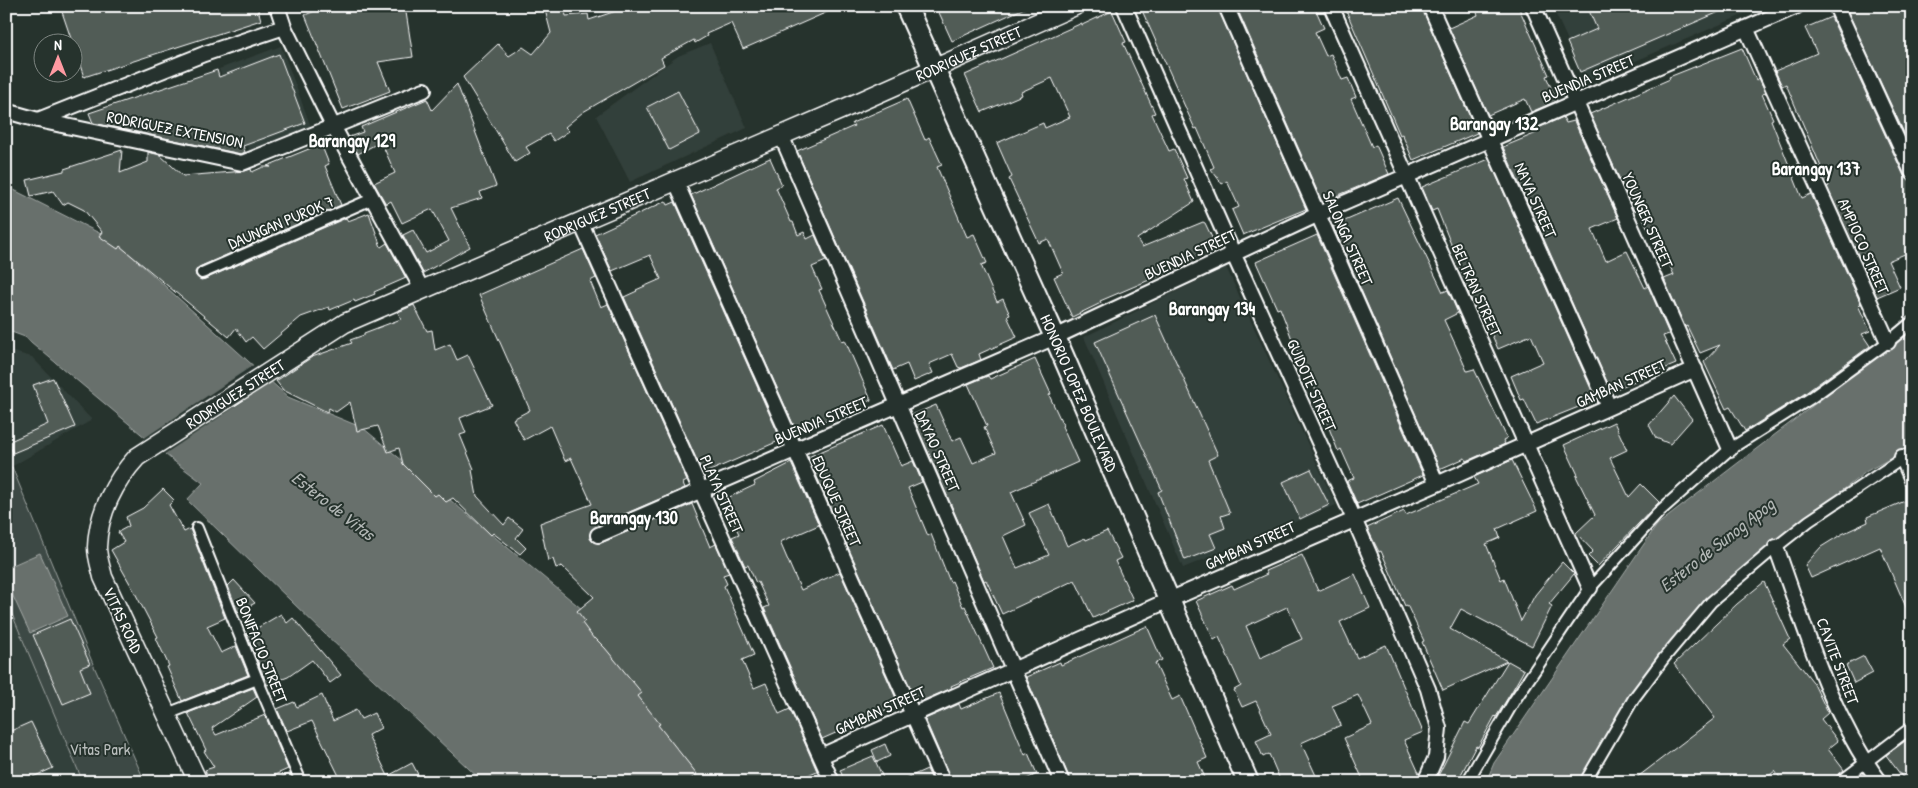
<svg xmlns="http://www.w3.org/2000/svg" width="1918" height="788" viewBox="0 0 1918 788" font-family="'Patrick Hand',sans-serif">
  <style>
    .built { fill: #333f3a }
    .green { fill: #3e4944; stroke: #9ea4a2 }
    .water { fill: #67706c; stroke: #a4a9a7 }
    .pier { fill: #26332d }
    .building { fill: #515c57; stroke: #fff; fill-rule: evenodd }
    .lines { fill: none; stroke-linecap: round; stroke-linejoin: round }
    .pedestrian-casing { stroke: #fff; stroke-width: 14 }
    .minor-casing { stroke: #fff; stroke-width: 18 }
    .tertiary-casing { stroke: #fff; stroke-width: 21 }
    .secondary-casing { stroke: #fff; stroke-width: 24 }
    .pedestrian { stroke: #26332d; stroke-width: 10 }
    .minor { stroke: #26332d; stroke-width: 14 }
    .tertiary { stroke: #26332d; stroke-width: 18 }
    .secondary { stroke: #26332d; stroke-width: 20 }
    .labels { text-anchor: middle; stroke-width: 4; stroke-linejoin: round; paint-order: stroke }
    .street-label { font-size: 16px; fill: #fff; stroke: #26332d }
    .park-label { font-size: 16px; fill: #bbbfbe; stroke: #26332d }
    .neighbourhood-label { font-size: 18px; font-weight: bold; fill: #fff; stroke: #26332d }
    .water-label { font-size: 18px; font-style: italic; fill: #b3b8b6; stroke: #26332d }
  </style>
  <rect width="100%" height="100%" fill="#26332d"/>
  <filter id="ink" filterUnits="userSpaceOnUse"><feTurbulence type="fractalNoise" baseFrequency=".02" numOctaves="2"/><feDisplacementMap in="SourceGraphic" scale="10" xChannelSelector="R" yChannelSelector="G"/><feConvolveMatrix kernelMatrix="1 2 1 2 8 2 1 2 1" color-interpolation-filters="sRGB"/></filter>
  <g filter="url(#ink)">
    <path class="built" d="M1552,6H1763L1587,82Z
      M710,43L747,128L630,182L596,116L678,56Z
      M281,46L311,127L249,150L219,69Z
      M1226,267L1336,505L1183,568L1084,337Z
      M6,350L32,357L92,420L6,470Z
      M6,600L42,685L83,782H6Z"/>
    <path class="green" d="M12,467L93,664L145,782H83L6,600V470Z
      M293,772L297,782H271Z"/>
    <path class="water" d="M6,186L115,241L288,397L363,428L617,638L712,782H483L325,634L187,500L203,483L171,459L25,337L6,330Z
      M1912,328V447L1867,471L1764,552L1687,620L1662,651L1639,684L1578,782H1486L1494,763L1657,525L1854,374Z
      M40,553L68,616L30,633L6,581V568Z"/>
    <path class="pier" d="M255,364L274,381L163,455L143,439Z"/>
    <path class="building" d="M60,6H257L261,20L84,77Z
      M327,6H405L413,57L378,62L390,91L343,109L305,15Z
      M544,6H564L566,16L588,14L589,20L631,6H841L743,49L731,23L706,34L707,36L695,43L694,40L661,58L664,65L583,112L565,127L569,131L554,141L549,134L526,147L530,153L515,162L463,77L498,44L509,56L523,47L533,54L551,33Z
      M936,6H1029L952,41Z
      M1140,6H1217L1306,209L1243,235L1232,210L1239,207L1227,181L1222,184L1211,169L1214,167L1197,128L1195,129Z
      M1236,6H1314L1324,28L1315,32L1326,56L1331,54L1342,80L1348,78L1356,97L1351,99L1372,147L1376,145L1389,174L1322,202Z
      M1344,6H1421L1477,133L1413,160L1402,134L1400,135Z
      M1484,6H1518L1549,75L1546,76L1557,101L1531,112L1525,99L1488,115L1449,28L1478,15L1476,10Z
      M1587,6H1733L1580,72L1567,42L1597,29Z
      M1846,6H1912V150L1847,10Z
      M1112,11L1126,42L1123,43L1155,113L1152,114L1169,151L1174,149L1187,178L1184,179L1194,202L1137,239L1142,247L1203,222L1205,223L1217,248L1181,264L1182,266L1100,301L1101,303L1072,317L1054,277L1063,273L1048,239L1039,243L1009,179L1012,177L997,143L1043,123L1045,128L1070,117L1052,78L1021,92L1022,95L982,112L965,75L1082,23V25Z
      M1831,17L1904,176L1912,181V251L1888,261L1900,287L1877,297L1827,187L1829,186L1786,84L1782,86L1775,71L1817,53L1805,28Z
      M1742,48L1756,80L1759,78L1766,93L1762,94L1773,119L1771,120L1802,198L1811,194L1861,304L1858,305L1870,331L1862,334L1870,346L1804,394L1745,431L1730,407L1726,409L1704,362L1720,345L1700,353L1687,326L1685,327L1664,279L1674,275L1652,227L1648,229L1639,209L1634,211L1590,114L1670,79L1669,77Z
      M279,54L305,123L243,146L245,152L241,154L93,123L89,113L217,70L219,77Z
      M457,84L496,186L480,192L482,198L451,208L470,247L423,273L403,235L413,230L426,253L449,241L432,209L402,223L391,201L386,204L374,183L395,173L383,146L379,147L378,143L358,154L349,137L363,132L361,127L427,99L432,110Z
      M678,91L700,134L669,150L647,107Z
      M907,99L925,140L929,137L942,165L937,167L967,237L974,234L987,263L981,265L997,302L1003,299L1010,315L1007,316L1017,337L979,354L981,360L961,368L958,367L952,354L929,364L933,373L914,381L907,364L893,370L797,151L854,126L852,123Z
      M1563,117L1566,123L1574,121L1618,218L1592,229L1606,261L1627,251L1645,288L1648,286L1669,334L1663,336L1676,364L1611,391L1503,147L1539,132L1538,128Z
      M321,144L329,164L325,166L341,205L199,267L195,272L196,276L201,280L205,279L346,218L348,221L369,213L381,247L387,243L406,278L374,292L375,294L355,302L354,300L330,310L329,307L301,317L263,349L252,337L246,342L236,328L229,337L120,246L118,249L99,236L102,232L84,210L68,202L63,205L53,191L31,196L27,180L64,171V169L122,150L120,173L148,162V152L160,155L183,176L245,171L251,169L252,172L263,167H271L267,166Z
      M770,158L782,185L776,188L791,222H793L798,235L804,232L807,239L815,235L826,261L812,267L822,289L819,290L842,341L845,340L871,400L797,433L691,195Z
      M1489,159L1596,400L1536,424L1524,399L1521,400L1511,376L1543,362L1531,335L1498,349L1479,305L1474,306L1464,283L1466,282L1437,209L1432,211L1422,187Z
      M1398,198L1443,292L1448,290L1458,313L1444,320L1456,346L1467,371L1474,369L1507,438L1503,440L1505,444L1467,461L1465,458L1442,468H1439L1333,226Z
      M666,201L668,205L675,202L781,440L703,474L624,297L637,291L636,290L661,279L650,255L612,271L595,234Z
      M1317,235L1423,475L1357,504L1347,481L1354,478L1341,449L1338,451L1320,405L1322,404L1292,339L1280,308L1277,309L1256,262Z
      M583,249L596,278L590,281L601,307L608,304L687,481L683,483L685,488L595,527L591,530L590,538L593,542L601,543L692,504L710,547L716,544L729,573L723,575L727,584L724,586L754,655L742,660L754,688L766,683L779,714L790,709L817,771L792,782H687L697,774L658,725L660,724L638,696L642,693L605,648L595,638L594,639L582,623L585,621L577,611L594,597L562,566L556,568L553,559L548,561L540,523L592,504L571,458L565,461L550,426L524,440L513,419L530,410L479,295Z
      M414,305L427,331L432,330L435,350L450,344L457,360L468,355L492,405L460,418L466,433L460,435L474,469L472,470L477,496L504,525L509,518L523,529L516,538L526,548L520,554L493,533L491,535L453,498L446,502L438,494L435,496L403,464L399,448L388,452L378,426L357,431L350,402L336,412L329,408L327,412L283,390L276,381L312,357L352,343L350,340L364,335V333L401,319L398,312Z
      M1155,315L1218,455L1208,460L1230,513L1221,516L1225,528L1210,534L1216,548L1185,560L1158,492L1162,490L1095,342Z
      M1035,359L1051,394L1049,395L1063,425L1062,426L1078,462L1011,492L1026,525L1003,536L1017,568L1049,555L1029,513L1049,504L1067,546L1085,538L1086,540L1107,531L1121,558L1115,561L1133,600L1093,618L1075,580L1002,614L986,580L984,581L912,415L936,405L952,441L961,437L973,463L996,453L984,427L987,426L968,384L988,376L990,379Z
      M53,378L75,427L13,453L8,442L48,424L33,385Z
      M1674,396L1692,419L1670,444L1656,438L1649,425Z
      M1614,422L1627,450L1610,458L1629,497L1641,484L1659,502L1598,566L1588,556L1593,551L1576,533L1595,515L1576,476L1578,475L1564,445Z
      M883,425L901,466L913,461L922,482L908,488L928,536L931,534L950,582L952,581L963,607L965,606L993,668L951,686L952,688L917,703L808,457Z
      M1512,460L1537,511L1497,529L1500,538L1486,544L1501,580L1504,578L1521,621L1535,595L1562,562L1574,574L1549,604L1552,606L1532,646L1461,609L1450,629L1507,661L1443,690L1422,642L1424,641L1407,605L1405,606L1381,551L1379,552L1367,528L1404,511L1406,515L1478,484L1474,477Z
      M791,463L819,525L780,542L792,570L801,590L840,572L899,705L822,739L764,608L769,606L758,582L756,583L748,565L745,566L732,537L739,534L723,500L755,485L754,482Z
      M1311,469L1329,505L1300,519L1283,482Z
      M163,489L174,500L169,505L184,532L190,529L225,618L207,626L221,653L236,646L248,675L182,701L167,667L169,666L156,638L158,637L133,589L111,550L124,542L118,532L129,526L126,517L143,508Z
      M1912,498V621L1880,547L1811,578L1805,565L1821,547L1842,534L1868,522L1867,517Z
      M1302,555L1318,591L1355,574L1370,608L1340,622L1357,658L1386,645L1423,732L1404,740L1419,773L1416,782H1364L1344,738L1372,725L1358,695L1332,706L1341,725L1301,743L1319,782H1281L1269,754L1263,757L1256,741L1271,734L1256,701L1242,707L1234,690L1241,686L1219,637L1214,640L1196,601L1232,585L1234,589L1267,574L1265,571ZM1287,607L1302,639L1260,658L1246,626Z
      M234,580L255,603L238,612L228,586Z
      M1764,582L1790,639L1783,644L1813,682L1828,713L1821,719L1838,741L1828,749L1844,770L1835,777L1833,782H1783L1775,771L1761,782H1631L1715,718L1674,664L1737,604Z
      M281,614L287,623L293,618L341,675L330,683L312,660L288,677L267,685L247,634Z
      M70,619L90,664L80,668L90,693L63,704L33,635Z
      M1147,626L1162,660L1155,663L1172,700L1180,696L1207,758L1198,762L1207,782H1071L1026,677L1060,662L1061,665Z
      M1864,656L1873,673L1854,683L1846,665Z
      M1508,661L1524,670L1512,691L1496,717L1495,716L1478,747L1476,746L1457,782H1435L1465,722L1469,724Z
      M253,688L257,697L212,728L216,735L265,715L288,769L259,782H209L205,770L214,767L204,751L206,750L188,713Z
      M999,693L1025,755L1028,753L1037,774L1020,782H952L925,719L959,704L961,709Z
      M322,695L333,721L356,710L361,719L374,713L381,728L368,735L388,776L412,763L422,782H342L312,721L287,731L277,709L294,702L297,707Z
      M31,722L53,768L33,777L35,782H6V733Z
      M1912,736V771L1903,778L1886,755Z
      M885,744L890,756L877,762L872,750Z
      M873,756L885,782H845L840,770Z
      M927,769L933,782H898Z"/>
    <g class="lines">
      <defs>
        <path id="pedestrian" d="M202,273L372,199
          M197,528L257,679L301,782
          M167,714L257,679
          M1467,782L1514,701L1590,588L1661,510L1730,449L1811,398L1888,342L1912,322
          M1585,782L1634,698L1664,658L1711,602L1776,547L1809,521L1912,452
          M1840,782L1912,727"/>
        <path id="minor" d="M277,6L284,27L333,126L422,289
          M1124,6L1233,253L1354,519L1428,689L1439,728L1436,757L1425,782
          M1226,6L1437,484
          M1331,6L1590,588
          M1430,6L1609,407
          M1533,6L1730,449
          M1836,6L1912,172
          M1746,28L1888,342
          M6,111L38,120L242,163L424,90
          M38,120L204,54L284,27
          M781,135L1062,782
          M675,180L943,782
          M580,221L832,782
          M1902,457L1912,480
          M598,535L1055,337L1319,214L1797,6
          M1776,547C1805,626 1829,714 1880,782
          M821,756L1169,600L1437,484L1695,369"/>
        <g id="tertiary">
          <path id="s1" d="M198,782L103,577C101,568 97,557 97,547C98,513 115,481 137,457L345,323L843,109L1075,6"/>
        </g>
        <g id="secondary">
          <path id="s2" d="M906,6L1055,337L1248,782"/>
        </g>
      </defs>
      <use href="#pedestrian" class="pedestrian-casing"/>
      <use href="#minor" class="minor-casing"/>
      <use href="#tertiary" class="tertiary-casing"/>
      <use href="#secondary" class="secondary-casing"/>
      <use href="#pedestrian" class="pedestrian"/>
      <use href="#minor" class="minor"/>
      <use href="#tertiary" class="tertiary"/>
      <use href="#secondary" class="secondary"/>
    </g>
  </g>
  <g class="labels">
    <g class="street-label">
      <text dy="6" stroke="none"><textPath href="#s1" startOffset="1284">RODRIGUEZ STREET</textPath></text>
      <text transform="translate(1588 78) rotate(-23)" y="6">BUENDIA STREET</text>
      <text transform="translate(175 129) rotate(11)" y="6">RODRIGUEZ EXTENSION</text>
      <text transform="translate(1536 200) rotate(66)" y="6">NAVA STREET</text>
      <text dy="6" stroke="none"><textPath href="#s1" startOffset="879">RODRIGUEZ STREET</textPath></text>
      <text transform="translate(1648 220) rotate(66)" y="6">YOUNGER STREET</text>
      <text transform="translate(281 222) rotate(-23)" y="6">DAUNGAN PUROK 7</text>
      <text transform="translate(1348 238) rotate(66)" y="6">SALONGA STREET</text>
      <text transform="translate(1864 246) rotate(66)" y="6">AMPIOCO STREET</text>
      <text transform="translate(1190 254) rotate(-25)" y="6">BUENDIA STREET</text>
      <text transform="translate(1477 290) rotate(66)" y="6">BELTRAN STREET</text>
      <text transform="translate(1621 383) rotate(-24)" y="6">GAMBAN STREET</text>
      <text transform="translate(1312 385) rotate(66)" y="6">GUIDOTE STREET</text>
      <text dy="6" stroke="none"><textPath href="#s1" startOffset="474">RODRIGUEZ STREET</textPath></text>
      <text dy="6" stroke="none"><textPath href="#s2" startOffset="424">HONORIO LOPEZ BOULEVARD</textPath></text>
      <text transform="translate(821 420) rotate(-23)" y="6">BUENDIA STREET</text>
      <text transform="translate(938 451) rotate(66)" y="6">DAYAO STREET</text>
      <text transform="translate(722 494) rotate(66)" y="6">PLAYA STREET</text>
      <text transform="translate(837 501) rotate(66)" y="6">EDUQUE STREET</text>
      <text transform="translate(1250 545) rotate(-24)" y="6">GAMBAN STREET</text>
      <text transform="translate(123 620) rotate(65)" y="6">VITAS ROAD</text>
      <text transform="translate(262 650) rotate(68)" y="6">BONIFACIO STREET</text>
      <text transform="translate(1838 661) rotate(69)" y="6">CAVITE STREET</text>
      <text transform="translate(880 710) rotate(-24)" y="6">GAMBAN STREET</text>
    </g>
    <g class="park-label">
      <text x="100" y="755">Vitas Park</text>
    </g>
    <g class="neighbourhood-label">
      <text x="1494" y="130">Barangay 132</text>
      <text x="352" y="147">Barangay 129</text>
      <text x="1816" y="175">Barangay 137</text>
      <text x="1212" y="315">Barangay 134</text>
      <text x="634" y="524">Barangay 130</text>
    </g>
    <g class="water-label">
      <text transform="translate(333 506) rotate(38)" y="6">Estero de Vitas</text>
      <text transform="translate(1717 545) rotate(-38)" y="6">Estero de Sunog Apog</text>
    </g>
  </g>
  <rect width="1918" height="788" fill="none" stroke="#26332d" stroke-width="25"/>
  <rect x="12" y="12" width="1893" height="763" fill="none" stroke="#fff" stroke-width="2" filter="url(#ink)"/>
  <g transform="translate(58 58)"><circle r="24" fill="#26332d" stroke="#7d8581"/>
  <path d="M0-4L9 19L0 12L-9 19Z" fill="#ff9aa2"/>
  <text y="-8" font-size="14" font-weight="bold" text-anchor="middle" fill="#ffffff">N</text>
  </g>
</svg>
